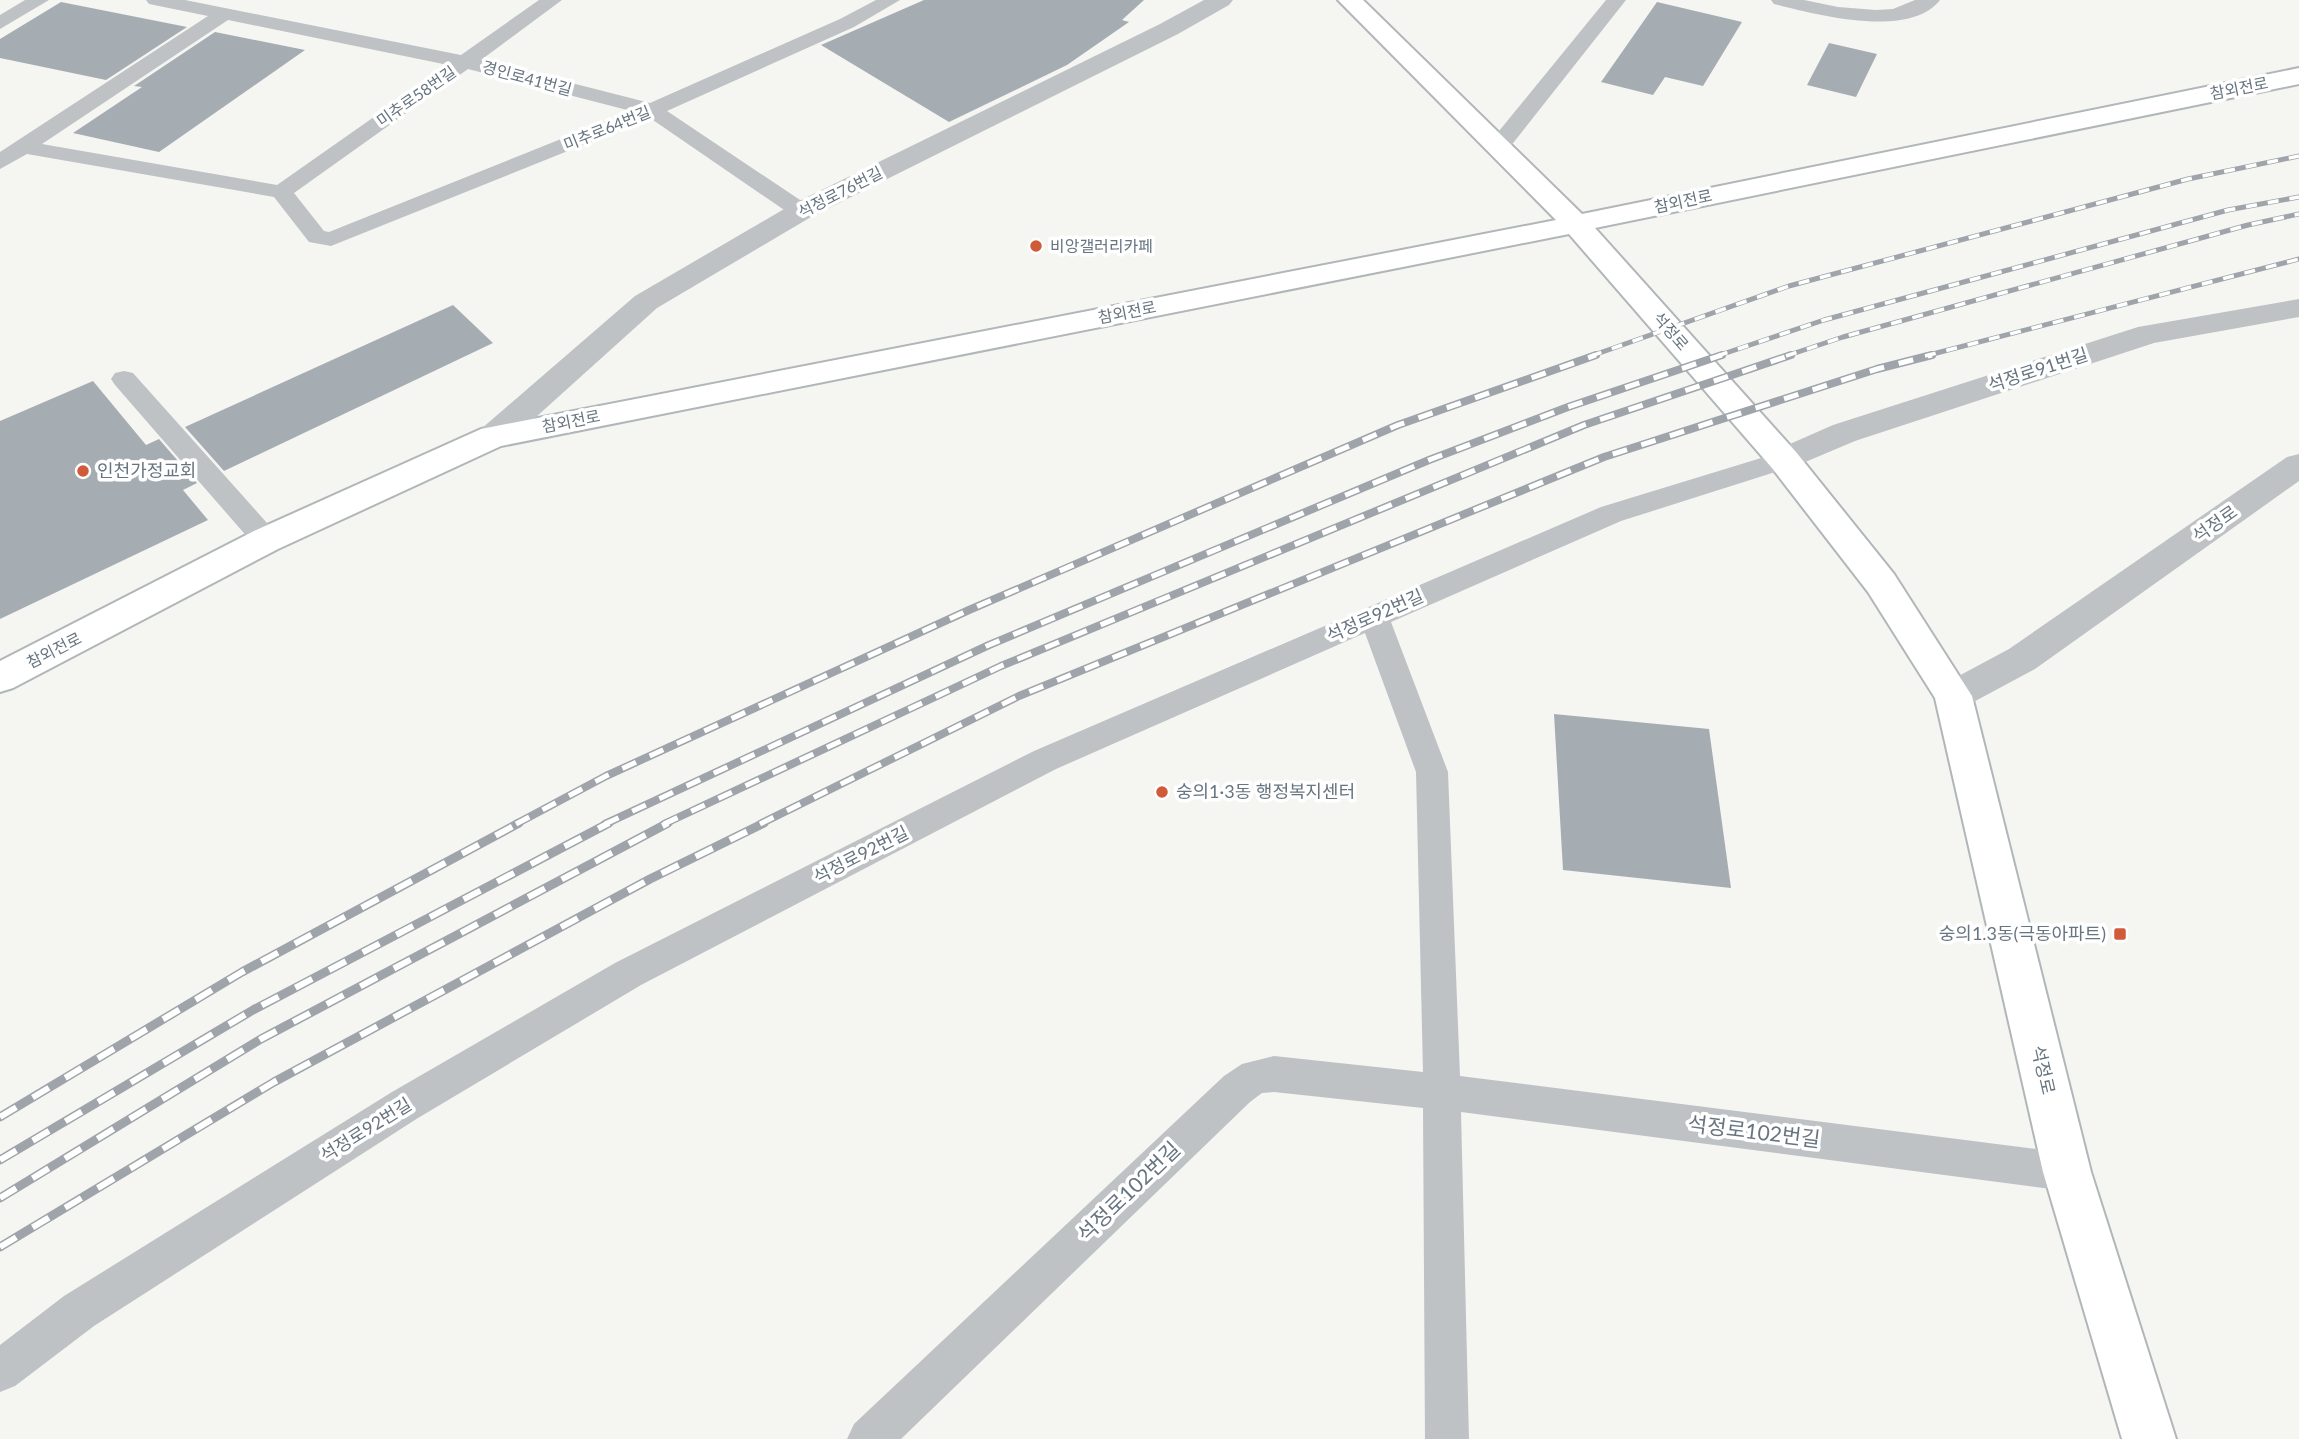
<svg xmlns="http://www.w3.org/2000/svg" width="2299" height="1439" viewBox="0 0 2299 1439" font-family="Lato,'Noto Sans KR',sans-serif">
  <style>
    .building { fill: #a6adb2 }
    .lines { fill: none; stroke-linecap: round; stroke-linejoin: round }
    .secondary-casing { stroke: #b1b6b9; stroke-width: 4 }
    .service { fill: #bec2c5; fill-rule: evenodd }
    .minor { fill: #bec2c5; fill-rule: evenodd }
    .secondary { fill: #fff; fill-rule: evenodd }
    .rail-far2-casing { stroke: #9ea4a9; stroke-width: 5 }
    .rail-far1-casing { stroke: #9ea4a9; stroke-width: 8 }
    .rail-casing { stroke: #9ea4a9; stroke-width: 9 }
    .rail-far2 { stroke: #fff; stroke-width: 3.5; stroke-dasharray: 11; stroke-linecap: butt }
    .rail-far1 { stroke: #fff; stroke-width: 5; stroke-dasharray: 15; stroke-linecap: butt }
    .rail { stroke: #fff; stroke-width: 6; stroke-dasharray: 19; stroke-linecap: butt }
    .poi-dot { fill: #cf5b38; stroke: #fff; stroke-width: 2.5 }
    .labels { text-anchor: middle; stroke-width: 7; stroke-linejoin: round; paint-order: stroke }
    .far-street-label { font-size: 16px; fill: #677580; stroke: #fff }
    .far-poi-label { font-size: 16px; fill: #677580; stroke: #fff; text-anchor: start }
    .street-label { font-size: 18px; fill: #677580; stroke: #fff }
    .poi-label { font-size: 18px; fill: #677580; stroke: #fff; text-anchor: start }
    .near-street-label { font-size: 21px; fill: #677580; stroke: #fff }
  </style>
  <rect width="100%" height="100%" fill="#f5f5f2"/>
  <path class="building" d="M924,0H1144L1122,20L1129,22L1067,65L949,122L821,45Z
    M61,2L187,27L106,80L0,58V39Z
    M1657,2L1742,22L1703,86L1665,77L1653,95L1601,82Z
    M215,32L305,50L159,152L73,133L142,87L134,86Z
    M1829,43L1877,54L1856,97L1807,85Z
    M453,305L493,343L224,471L185,427Z
    M93,381L146,445L159,439L197,483L183,490L208,520L0,619V421Z
    M1554,714L1709,729L1731,888L1563,870Z"/>
  <g class="lines">
    <defs>
      <path id="secondary" d="M1338,0H1363L1582,214L2299,68V84L1595,228L1796,452L1894,574L1972,696L2091,1172L2176,1439H2122L2043,1172L1935,698L1868,592L1772,468L1569,234L501,446L278,549L13,688L0,692V661L254,531L481,429L1556,220Z"/>
    </defs>
    <use href="#secondary" class="secondary-casing"/>
    <path class="service" d="M25,0H49L0,29V15Z
      M146,0H185L461,55L539,0H562L481,60L650,103L840,19L876,0H900L854,27L667,111L809,206L812,211L809,216H793L650,118L331,246L309,242L274,197L27,154L0,169V152L208,16L149,4ZM228,20L448,65L277,185L42,144ZM468,69L631,111L329,232L324,231L294,193Z
      M1606,0H1626L1506,152H1490L1487,147L1490,142Z
      M1771,0H1804L1838,7L1876,10L1893,9L1915,0H1940C1909,40 1814,14 1774,4Z
      M124,371L133,373L276,533L280,540L276,547L266,550L256,547L115,385L111,379L115,373Z
      M1784,451L1794,454L1798,460L1794,466L1621,521L1391,622L1448,772L1460,1076L2067,1153L2081,1158L2087,1172L2081,1186L2067,1191L1461,1112L1469,1439H1425L1423,1108L1274,1092L1262,1093L1250,1102L901,1439H847L854,1424L1224,1076L1242,1064L1274,1056L1423,1072L1416,772L1365,633L1056,769L641,985L418,1118L94,1326L15,1386L0,1392V1345L64,1296L392,1092L615,963L1034,751L1601,507Z"/>
    <path class="minor" d="M1204,0H1233L1229,5L1178,34L811,217L657,308L505,445L493,448L481,445L477,437L481,429L635,296L791,205L1160,24Z
      M2299,299V317L2154,343L1855,441L1784,471L1772,468L1767,460L1772,452L1833,425L2138,327Z
      M2299,454V481L2035,669L1966,706L1953,711L1940,706L1934,696L1940,686L2009,649L2287,457Z"/>
    <use href="#secondary" class="secondary"/>
    <defs>
      <path id="rail-far2" d="M1591,356L1789,286L2188,179L2299,156
        M1717,356L1824,320L2228,210L2299,197
        M1786,356L1843,337L2248,225L2299,214
        M1925,356L2299,259"/>
      <path id="rail-far1" d="M516,824L606,776L969,610L1398,425L1596,355
        M605,824L989,645L1429,460L1568,407L1722,355
        M664,824L1001,666L1584,425L1791,355
        M760,824L1019,696L1604,457L1877,369L1932,355"/>
      <path id="rail" d="M0,1117L242,972L519,823
        M0,1160L253,1010L609,823
        M0,1198L261,1039L668,823
        M0,1247L274,1082L650,879L764,823"/>
    </defs>
    <use href="#rail-far2" class="rail-far2-casing"/>
    <use href="#rail-far1" class="rail-far1-casing"/>
    <use href="#rail" class="rail-casing"/>
    <use href="#rail-far2" class="rail-far2"/>
    <use href="#rail-far1" class="rail-far1"/>
    <use href="#rail" class="rail"/>
  </g>
  <g class="poi-dot">
    <circle cx="1036" cy="246" r="7"/>
    <circle cx="83" cy="471" r="7"/>
    <circle cx="1162" cy="792" r="7"/>
    <rect x="2113" y="927" width="14" height="14" rx="3.5"/>
  </g>
  <g class="labels">
    <g class="far-street-label">
      <text transform="translate(527 78) rotate(15)" y="6">경인로41번길</text>
      <text transform="translate(2239 88) rotate(-11)" y="6">참외전로</text>
      <text transform="translate(416 96) rotate(-35)" y="6">미추로58번길</text>
      <text transform="translate(607 128) rotate(-22)" y="6">미추로64번길</text>
      <text transform="translate(840 192) rotate(-27)" y="6">석정로76번길</text>
      <text transform="translate(1683 201) rotate(-12)" y="6">참외전로</text>
      <text transform="translate(1127 312) rotate(-11)" y="6">참외전로</text>
      <text transform="translate(1671 331) rotate(49)" y="6">석정로</text>
      <text transform="translate(571 421) rotate(-11)" y="6">참외전로</text>
      <text transform="translate(54 650) rotate(-27)" y="6">참외전로</text>
    </g>
    <g class="far-poi-label">
      <text x="1050" y="252">비앙갤러리카페</text>
    </g>
    <g class="street-label">
      <text transform="translate(2038 370) rotate(-18)" y="6">석정로91번길</text>
      <text transform="translate(2215 524) rotate(-35)" y="6">석정로</text>
      <text transform="translate(1375 616) rotate(-24)" y="6">석정로92번길</text>
      <text transform="translate(861 855) rotate(-27)" y="6">석정로92번길</text>
      <text transform="translate(2043 1070) rotate(77)" y="6">석정로</text>
      <text transform="translate(366 1130) rotate(-32)" y="6">석정로92번길</text>
    </g>
    <g class="poi-label">
      <text x="97" y="477">인천가정교회</text>
      <text x="1176" y="798">숭의1·3동 행정복지센터</text>
      <text x="2106" y="940" text-anchor="end">숭의1.3동(극동아파트)</text>
    </g>
    <g class="near-street-label">
      <text transform="translate(1754 1132) rotate(7)" y="7">석정로102번길</text>
      <text transform="translate(1129 1192) rotate(-44)" y="7">석정로102번길</text>
    </g>
  </g>
</svg>
